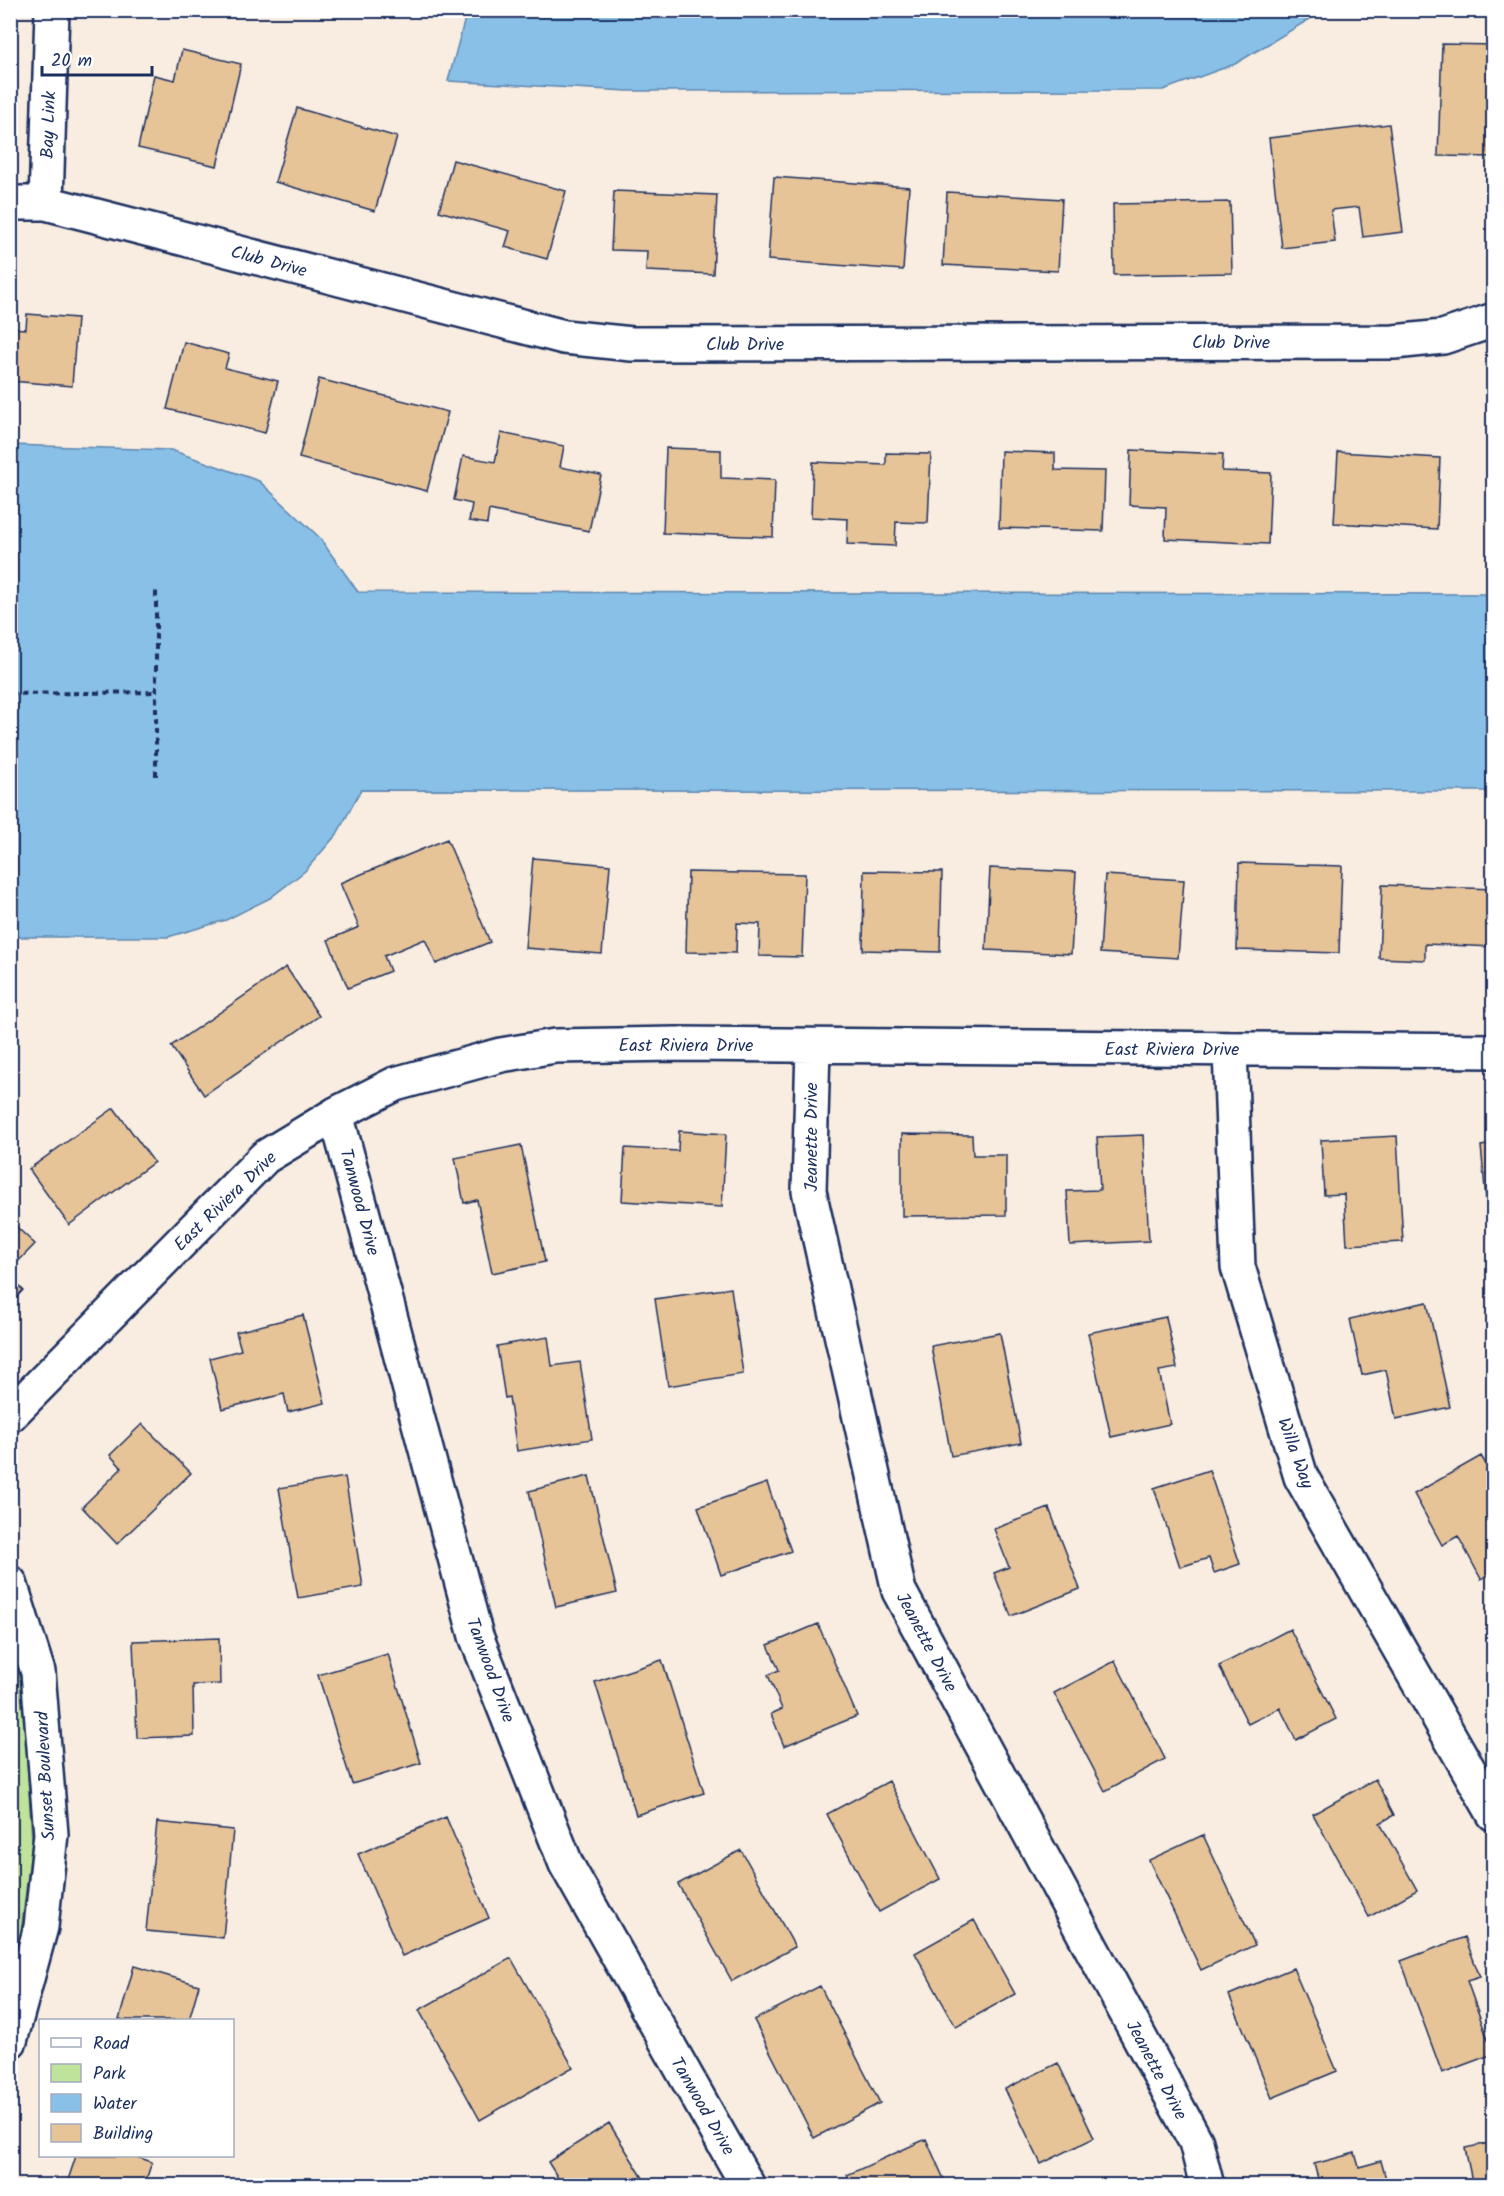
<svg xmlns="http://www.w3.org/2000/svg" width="1504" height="2196" viewBox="0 0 1504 2196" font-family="Kalam,sans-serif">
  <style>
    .green { fill: #c0e39c; stroke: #6e897d; stroke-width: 1.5 }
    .water { fill: #89c0e7; stroke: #5d86b0; stroke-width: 1.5 }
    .building { fill: #e7c398; stroke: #1b2f5e; stroke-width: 1.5 }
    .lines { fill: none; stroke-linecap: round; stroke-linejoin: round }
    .street-casing { stroke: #1b2f5e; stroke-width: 38 }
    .path { stroke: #1b2f5e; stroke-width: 4; stroke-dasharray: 6 4.5; stroke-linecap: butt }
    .street { stroke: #fff; stroke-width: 33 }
    .labels { text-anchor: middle; stroke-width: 4.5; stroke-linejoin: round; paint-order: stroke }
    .street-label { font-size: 18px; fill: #1b2f5e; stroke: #fff }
  </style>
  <rect width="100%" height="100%" fill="#f8ede0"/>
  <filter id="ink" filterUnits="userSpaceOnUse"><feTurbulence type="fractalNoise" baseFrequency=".0167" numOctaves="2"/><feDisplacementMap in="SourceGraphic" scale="12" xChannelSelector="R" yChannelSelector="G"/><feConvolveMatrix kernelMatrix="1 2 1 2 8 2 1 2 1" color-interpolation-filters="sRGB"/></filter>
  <g filter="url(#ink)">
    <path class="green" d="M11,1640L22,1678L32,1841L19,1948L11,1982Z"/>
    <path class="water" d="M467,11V10L1323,11L1235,64L1163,90L628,91L448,81Z
      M11,445L171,450L259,481L319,537L358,592L1493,594V791L361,790L337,834L305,871L270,898L226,920L168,937H11Z"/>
    <path class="building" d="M1442,44L1494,45V157L1438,156Z
      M182,50L241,64L217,166L138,148L154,75L175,80Z
      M297,108L397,137L375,211L275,182Z
      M1389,124L1403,232L1363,237L1359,207L1331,210L1335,242L1282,248L1269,138Z
      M453,160L566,191L547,259L505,247L510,231L439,211Z
      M774,177L909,187L903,270L768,260Z
      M614,191L717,195L713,274L646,271L647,251L611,250Z
      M947,192L1062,199L1058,271L943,265Z
      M1230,202L1232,273L1114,275L1113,204Z
      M27,314L77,318L72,386L10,381V328L26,329Z
      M184,342L229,354L225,368L278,381L265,433L167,409Z
      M319,379L448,412L427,491L299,458Z
      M501,433L564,446L560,467L601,475L589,531L489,510L487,524L469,521L472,504L454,500L463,456L495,462Z
      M666,448L721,450V478L775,480L773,537L663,533Z
      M1131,450L1223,454L1222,471L1271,473L1268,544L1165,539L1166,507L1129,505Z
      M1001,451L1055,453V470L1105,471L1103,531L999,528Z
      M1338,452L1440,458L1437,529L1334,523Z
      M886,453L931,454L928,523L896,522L895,546L847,544L848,519L811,517L813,462L886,465Z
      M447,839L490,942L436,964L425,939L384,956L390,971L348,988L328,940L359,927L340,883Z
      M533,858L610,865L602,954L525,948Z
      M1239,863L1342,866L1339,953L1237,950Z
      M990,868L1076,872L1071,954L986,950Z
      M864,871L942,872L940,952L863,950Z
      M688,872L805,874L802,957L759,956L760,924L737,923L736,953L686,952Z
      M1105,875L1184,880L1178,958L1100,953Z
      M1382,885L1494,889V947L1425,944V960L1379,958Z
      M286,967L319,1016L204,1095L171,1046Z
      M114,1108L154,1162L69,1225L29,1169Z
      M679,1131L726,1134L722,1207L622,1201L625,1148L678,1151Z
      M902,1134L972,1135L973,1155H1006V1215L902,1216Z
      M1143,1135L1149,1241L1070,1245L1067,1191L1100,1190L1097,1137Z
      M1397,1136L1403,1242L1347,1245L1344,1194L1324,1195L1321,1140Z
      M1494,1144V1252L1491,1253L1481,1146Z
      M521,1145L545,1262L492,1273L477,1200L464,1203L455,1158Z
      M10,1221L35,1244L10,1270Z
      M10,1278L23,1290L10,1304Z
      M731,1288L743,1374L668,1386L655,1299Z
      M1427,1302L1450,1407L1396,1419L1386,1370L1362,1375L1350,1319Z
      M303,1315L325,1403L288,1412L284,1394L222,1409L210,1358L241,1350L236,1332Z
      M1166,1317L1177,1368L1159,1371L1170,1424L1111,1437L1088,1333Z
      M1000,1333L1021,1443L951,1456L931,1346Z
      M548,1337L552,1366L580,1362L592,1439L517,1451L509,1397L505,1398L497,1346Z
      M142,1424L191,1473L117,1544L82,1507L122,1468L110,1455Z
      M1481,1456L1494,1477V1572L1481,1579L1458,1536L1442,1545L1414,1494Z
      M1209,1470L1240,1564L1214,1573L1209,1558L1180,1567L1154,1488Z
      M589,1476L617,1593L556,1607L529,1491Z
      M345,1477L363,1587L298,1598L279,1488Z
      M767,1483L791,1551L721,1575L698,1507Z
      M1049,1508L1080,1589L1011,1616L994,1573L1009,1567L994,1529Z
      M818,1624L857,1716L784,1746L771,1714L782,1709L768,1675L779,1670L768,1645Z
      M1290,1629L1336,1719L1296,1740L1280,1708L1248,1724L1219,1666Z
      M219,1638L220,1684L193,1685L194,1736L137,1738L133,1641Z
      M388,1654L421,1763L352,1784L318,1675Z
      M662,1660L704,1793L636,1815L595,1682Z
      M1115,1661L1165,1759L1105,1791L1054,1693Z
      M1375,1779L1394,1815L1380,1823L1417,1890L1369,1917L1313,1814Z
      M889,1781L940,1879L879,1912L827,1814Z
      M446,1817L489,1918L402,1956L358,1854Z
      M157,1822L233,1830L223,1938L146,1931Z
      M1203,1835L1255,1945L1201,1970L1149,1860Z
      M741,1850L795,1947L732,1981L678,1884Z
      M974,1920L1015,1994L956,2027L915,1953Z
      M1465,1937L1480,1977L1467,1981L1493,2054L1442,2073L1401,1961Z
      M511,1958L573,2067L480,2120L419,2010Z
      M134,1966L199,1985L189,2020H119Z
      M1293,1968L1337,2071L1272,2098L1229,1995Z
      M820,1986L880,2103L814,2138L754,2020Z
      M1058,2063L1094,2138L1041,2164L1005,2089Z
      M609,2123L648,2186H563L548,2162Z
      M926,2139L947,2186H852L847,2175Z
      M1494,2142V2186H1473L1465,2148Z
      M1355,2153L1359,2167L1381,2161L1388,2186H1320L1314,2164Z
      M76,2156H134L152,2162L144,2186H66Z"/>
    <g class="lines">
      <defs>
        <path id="street" d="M10,203H46L564,337L632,344L1394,342L1443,337L1494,320
          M46,203L52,10
          M813,1047L809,1191L899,1591L1196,2142L1207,2186
          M1230,1050L1238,1267L1301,1477L1494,1814
          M336,1114L476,1636L566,1864L748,2186
          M10,1415L265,1157L336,1114L395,1084L501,1055L555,1046L676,1044L1494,1051
          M10,1583L38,1672L51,1834L41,1927L10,2041"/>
      </defs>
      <use href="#street" class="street-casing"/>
      <path class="path" d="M10,694L156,692
        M156,776V591"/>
      <use href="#street" class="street"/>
    </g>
  </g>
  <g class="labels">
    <g class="street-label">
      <text transform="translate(48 125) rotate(-88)" y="6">Bay Link</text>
      <text transform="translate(269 261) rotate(15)" y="6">Club Drive</text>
      <text x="1231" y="348">Club Drive</text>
      <text x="745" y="350">Club Drive</text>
      <text x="686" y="1051">East Riviera Drive</text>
      <text x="1172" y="1055">East Riviera Drive</text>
      <text transform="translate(811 1137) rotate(-90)" y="6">Jeanette Drive</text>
      <text transform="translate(225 1201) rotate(-44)" y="6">East Riviera Drive</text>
      <text transform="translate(360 1202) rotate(75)" y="6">Tanwood Drive</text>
      <text transform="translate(1296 1453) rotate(70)" y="6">Willa Way</text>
      <text transform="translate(927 1642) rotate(62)" y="6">Jeanette Drive</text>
      <text transform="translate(491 1670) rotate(70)" y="6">Tanwood Drive</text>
      <text transform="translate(45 1776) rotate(-93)" y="6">Sunset Boulevard</text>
      <text transform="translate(1157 2070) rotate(62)" y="6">Jeanette Drive</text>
      <text transform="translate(703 2106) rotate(60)" y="6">Tanwood Drive</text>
    </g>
  </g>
  <rect width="1504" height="2196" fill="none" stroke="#fff" stroke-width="36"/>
  <rect x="18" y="18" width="1468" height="2160" fill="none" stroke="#1b2f5e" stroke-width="2" filter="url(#ink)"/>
  <rect x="39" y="2019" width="195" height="138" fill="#ffffff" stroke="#a4acbf" stroke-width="1.5"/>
  <rect x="51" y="2038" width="30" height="9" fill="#ffffff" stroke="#a4acbf" stroke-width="1.5"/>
  <text x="93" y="2049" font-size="18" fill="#1b2f5e">Road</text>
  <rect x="51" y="2064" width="30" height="18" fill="#c0e39c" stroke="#a4acbf" stroke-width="1.5"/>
  <text x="93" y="2079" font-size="18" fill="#1b2f5e">Park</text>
  <rect x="51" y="2094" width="30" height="18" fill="#89c0e7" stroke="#a4acbf" stroke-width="1.5"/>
  <text x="93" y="2109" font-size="18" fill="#1b2f5e">Water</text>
  <rect x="51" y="2124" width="30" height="18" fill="#e7c398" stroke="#a4acbf" stroke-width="1.5"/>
  <text x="93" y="2139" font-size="18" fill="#1b2f5e">Building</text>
  <path d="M42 66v9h110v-9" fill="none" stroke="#1b2f5e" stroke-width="3"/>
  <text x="51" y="66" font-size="18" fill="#1b2f5e" stroke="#ffffff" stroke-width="4.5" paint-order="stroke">20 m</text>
</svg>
